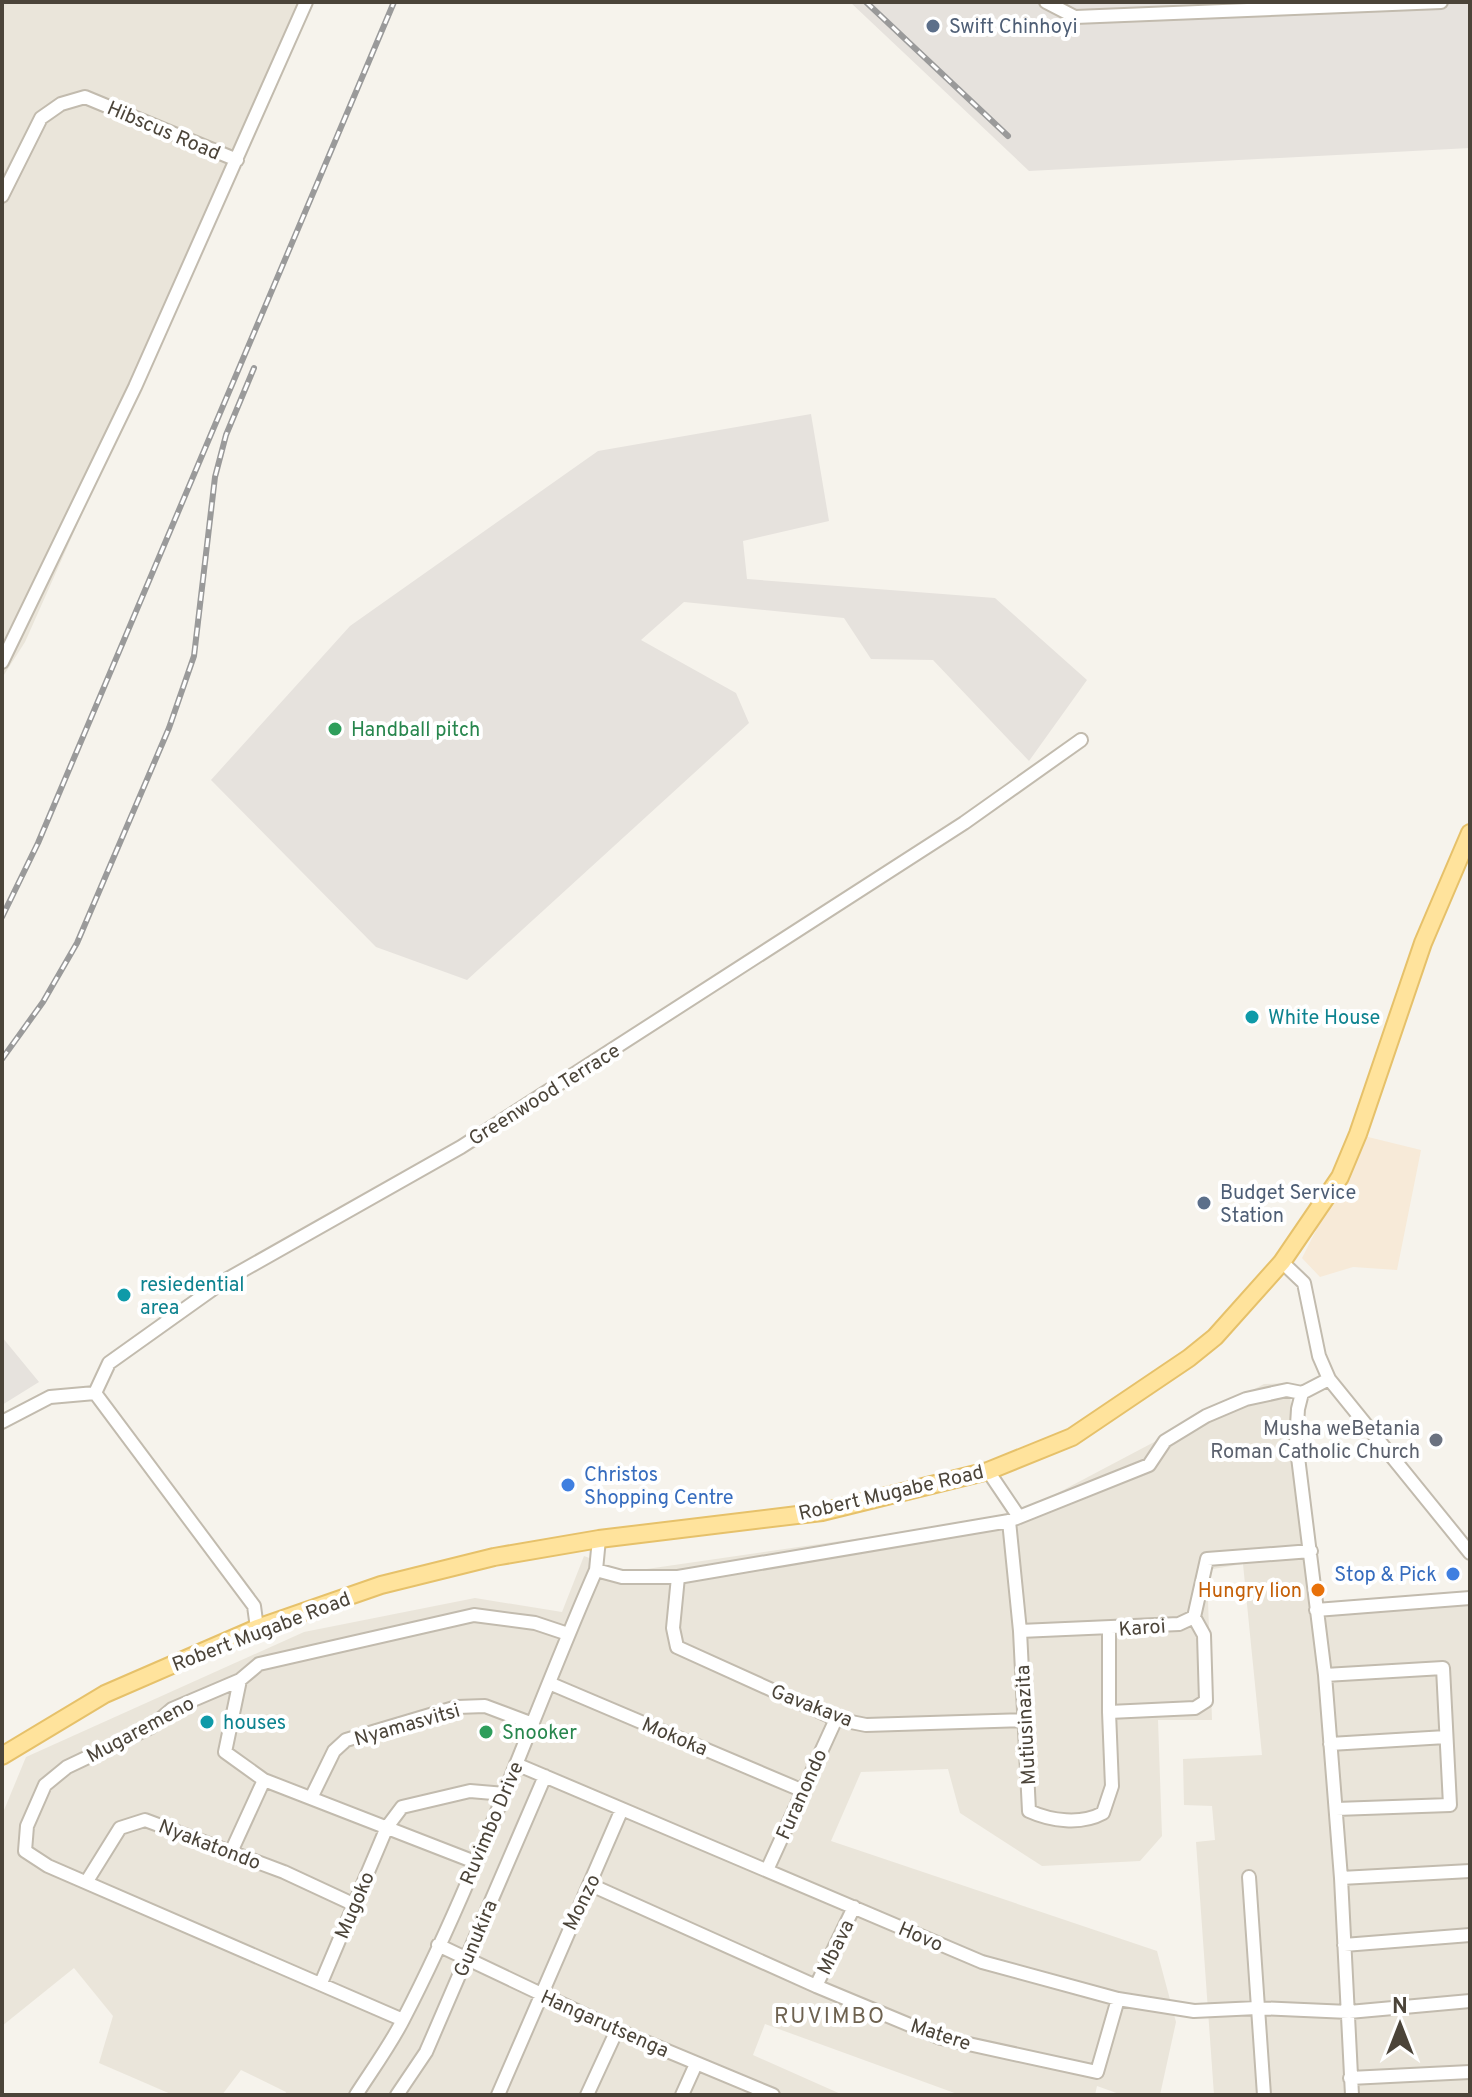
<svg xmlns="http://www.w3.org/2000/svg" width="1472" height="2097" viewBox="0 0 1472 2097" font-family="Overpass,sans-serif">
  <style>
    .residential { fill: #eae5da }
    .commercial { fill: #f7ead8 }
    .industrial { fill: #e6e2dd }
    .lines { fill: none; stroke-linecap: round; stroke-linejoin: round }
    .minor-casing { stroke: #c2bbae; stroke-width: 16 }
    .major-casing { stroke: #e6c16a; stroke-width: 20 }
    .minor { stroke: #fff; stroke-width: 12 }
    .major { stroke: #ffe39c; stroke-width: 16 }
    .rail-casing { stroke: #9a9a9a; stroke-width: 6 }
    .rail { stroke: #fff; stroke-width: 3; stroke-dasharray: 9; stroke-linecap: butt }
    .service-dot { fill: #5c6f8a; stroke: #fff; stroke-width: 3 }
    .leisure-dot { fill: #2e9e5b; stroke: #fff; stroke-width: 3 }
    .culture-dot { fill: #0f9aa8; stroke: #fff; stroke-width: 3 }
    .worship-dot { fill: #6b7280; stroke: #fff; stroke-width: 3 }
    .shop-dot { fill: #3f7fe0; stroke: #fff; stroke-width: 3 }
    .food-dot { fill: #e8710a; stroke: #fff; stroke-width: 3 }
    .labels { text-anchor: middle; stroke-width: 8; stroke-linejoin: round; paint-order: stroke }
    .service-label { font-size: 20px; fill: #4e5e75; stroke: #fff; text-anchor: start }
    .street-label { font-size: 20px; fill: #4b4439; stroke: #fff }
    .leisure-label { font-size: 20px; fill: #27864d; stroke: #fff; text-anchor: start }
    .culture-label { font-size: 20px; fill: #0d838f; stroke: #fff; text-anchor: start }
    .worship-label { font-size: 20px; fill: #5b616d; stroke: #fff; text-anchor: end }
    .shop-label { font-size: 20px; fill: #366cbe; stroke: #fff; text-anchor: start }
    .food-label { font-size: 20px; fill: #c56008; stroke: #fff; text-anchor: end }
    .neighbourhood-label { font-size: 22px; letter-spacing: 2px; fill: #6e6250; stroke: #fff }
  </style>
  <rect width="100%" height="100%" fill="#f6f3ec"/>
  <path class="residential" d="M2,2H310L25,642L2,678Z
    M1289,1383L1309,1608L1470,1595V2095H1214L1196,1842L1215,1840L1212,1806L1184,1805L1183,1759L1262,1755L1243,1564L1207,1570L1212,1720H1158L1162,1836L1140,1861L1042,1866L960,1813L948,1769L861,1772L831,1841L1157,1951L1176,2022L1160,2095H1122L1097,2086L1095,2095H960L765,2024L753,2055L843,2095H285L286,2092L241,2070L222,2095H173L99,2063L113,2016L74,1968L2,2026V1815L26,1757L304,1632L475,1598L562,1612L584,1556L626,1572L1014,1516L1264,1384Z"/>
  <path class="commercial" d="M1364,1136L1421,1150L1397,1270L1353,1267L1320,1277L1302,1258Z"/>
  <path class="industrial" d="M850,2H1470V148L1029,171Z
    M811,414L829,521L743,541L747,579L995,598L1087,680L1029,761L933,660L871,659L844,618L684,602L641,640L736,693L749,723L467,980L376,947L211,780L350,626L598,451Z
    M2,1337L39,1382L2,1405Z"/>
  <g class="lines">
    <defs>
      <path id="minor" d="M1046,2L1075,17L1441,2
        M2,196L41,118L61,104L85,97L237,160
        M2,662L135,387L306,2
        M1282,1262L1304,1283L1319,1356L1329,1379L1470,1553
        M1329,1379L1302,1393L1298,1409L1296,1441L1325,1675L1341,1878L1352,2095
        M95,1393L109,1363L224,1281L461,1147L964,823L1081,740
        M95,1393L254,1606L257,1628
        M2,1422L50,1397L95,1393
        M988,1471L1019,1517
        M1009,1521L1020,1631L1029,1811C1051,1821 1081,1825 1103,1813L1112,1786L1109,1712V1629
        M596,1570L622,1577H678L1009,1521L1149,1465L1165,1441L1206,1416L1246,1399L1287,1390L1302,1393
        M678,1577L673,1628L677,1647L836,1719L866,1725L1026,1720
        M1316,1610L1470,1598
        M1020,1631L1179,1624L1194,1617L1207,1559L1311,1551
        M1325,1675L1443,1668L1450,1805L1336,1809
        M240,1680L225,1752L264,1780L475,1862
        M549,1683L801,1790
        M1109,1712L1195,1708L1206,1701L1204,1635L1194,1617
        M1330,1744L1446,1737
        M516,1764L982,1962L1118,1999L1194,2011L1257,2008L1349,2012L1470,2001
        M311,1798L334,1751L346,1740L457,1707L485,1706L533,1724
        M231,1852L264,1780
        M767,1870L836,1719
        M1249,1877L1264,2095
        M1341,1878L1470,1871
        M87,1881L120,1828L145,1820L284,1872L355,1905
        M591,1885L816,1986L941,2038L1097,2072L1118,1999
        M438,1945L617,2030L773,2095
        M1344,1945L1470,1935
        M321,1983L387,1827L402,1807L470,1791L505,1794
        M816,1986L854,1907
        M403,2020L48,1866L25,1851L27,1826L45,1785L67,1767L151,1727L172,1709L240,1680L259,1664L474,1615L535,1623L568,1634
        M1350,2078L1470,2072
        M356,2095C372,2070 391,2044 404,2018C479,1873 531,1718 596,1570L599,1539
        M397,2095L426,2052L545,1776
        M498,2095L622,1809
        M587,2095L617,2030
        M682,2095L696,2064"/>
      <path id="major" d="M2,1756L105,1694L257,1628L381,1585L494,1557L599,1539L822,1512L988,1471L1072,1437L1189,1358L1215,1337L1282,1262L1340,1177L1358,1134L1423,943L1470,833"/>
    </defs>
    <use href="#minor" class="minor-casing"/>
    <use href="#major" class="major-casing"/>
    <use href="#minor" class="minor"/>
    <use href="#major" class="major"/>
    <defs>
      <path id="rail" d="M866,2L1008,136
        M2,917L38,843L394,2
        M2,1059L43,1002L77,943L169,728L194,656L215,477L226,435L254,368"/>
    </defs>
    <use href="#rail" class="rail-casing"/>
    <use href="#rail" class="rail"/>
  </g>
  <g class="service-dot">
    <circle cx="933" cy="26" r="8"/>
    <circle cx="1204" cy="1203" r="8"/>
  </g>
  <g class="leisure-dot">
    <circle cx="335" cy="729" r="8"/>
    <circle cx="486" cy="1732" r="8"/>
  </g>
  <g class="culture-dot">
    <circle cx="1252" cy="1017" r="8"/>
    <circle cx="124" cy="1295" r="8"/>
    <circle cx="207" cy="1722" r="8"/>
  </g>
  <circle class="worship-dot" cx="1436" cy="1440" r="8"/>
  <g class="shop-dot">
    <circle cx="568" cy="1485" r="8"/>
    <circle cx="1453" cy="1574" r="8"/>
  </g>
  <circle class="food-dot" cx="1318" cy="1590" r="8"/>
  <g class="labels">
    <g class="service-label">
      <text x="949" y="33">Swift Chinhoyi</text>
      <text x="1220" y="1199">Budget Service<tspan x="1220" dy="23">Station</tspan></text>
    </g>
    <g class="street-label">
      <text transform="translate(164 130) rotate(23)" y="7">Hibscus Road</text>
      <text transform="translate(544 1094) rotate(-32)" y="7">Greenwood Terrace</text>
      <text transform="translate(891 1492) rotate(-13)" y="7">Robert Mugabe Road</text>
      <text transform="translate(1142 1627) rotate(-4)" y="7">Karoi</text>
      <text transform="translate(261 1631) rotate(-21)" y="7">Robert Mugabe Road</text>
      <text transform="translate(812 1705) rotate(21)" y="7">Gavakava</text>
      <text transform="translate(407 1724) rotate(-16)" y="7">Nyamasvitsi</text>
      <text transform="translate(1025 1725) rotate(-93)" y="7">Mutiusinazita</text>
      <text transform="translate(140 1729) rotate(-28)" y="7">Mugaremeno</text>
      <text transform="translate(675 1736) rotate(23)" y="7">Mokoka</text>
      <text transform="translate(801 1794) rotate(-66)" y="7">Furanondo</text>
      <text transform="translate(491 1823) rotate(-67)" y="7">Ruvimbo Drive</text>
      <text transform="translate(210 1844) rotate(21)" y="7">Nyakatondo</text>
      <text transform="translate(581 1902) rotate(-64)" y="7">Monzo</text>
      <text transform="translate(354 1905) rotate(-67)" y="7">Mugoko</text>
      <text transform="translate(921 1936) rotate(23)" y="7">Hovo</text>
      <text transform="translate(475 1938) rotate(-67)" y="7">Gunukira</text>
      <text transform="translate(835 1947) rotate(-64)" y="7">Mbava</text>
      <text transform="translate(605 2023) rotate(24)" y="7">Hangarutsenga</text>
      <text transform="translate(941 2034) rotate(18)" y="7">Matere</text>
    </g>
    <g class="leisure-label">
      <text x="351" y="736">Handball pitch</text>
      <text x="502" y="1739">Snooker</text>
    </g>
    <g class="culture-label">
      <text x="1268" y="1024">White House</text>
      <text x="140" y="1291">resiedential<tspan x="140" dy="23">area</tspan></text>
      <text x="223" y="1729">houses</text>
    </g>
    <g class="worship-label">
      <text x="1420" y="1435">Musha weBetania<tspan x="1420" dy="23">Roman Catholic Church</tspan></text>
    </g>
    <g class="shop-label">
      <text x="584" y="1481">Christos<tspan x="584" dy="23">Shopping Centre</tspan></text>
      <text x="1437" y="1581" text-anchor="end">Stop &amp; Pick</text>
    </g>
    <g class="food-label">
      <text x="1302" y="1597">Hungry lion</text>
    </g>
    <g class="neighbourhood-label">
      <text x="830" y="2023">RUVIMBO</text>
    </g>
  </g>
  <rect width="1472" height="2097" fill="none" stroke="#4b4439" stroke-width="8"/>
  <g transform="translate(1400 2025)" stroke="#ffffff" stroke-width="6" paint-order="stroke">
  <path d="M0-6L14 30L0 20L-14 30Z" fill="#4b4439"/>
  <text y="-12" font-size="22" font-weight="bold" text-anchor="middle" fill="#4b4439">N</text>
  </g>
</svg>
